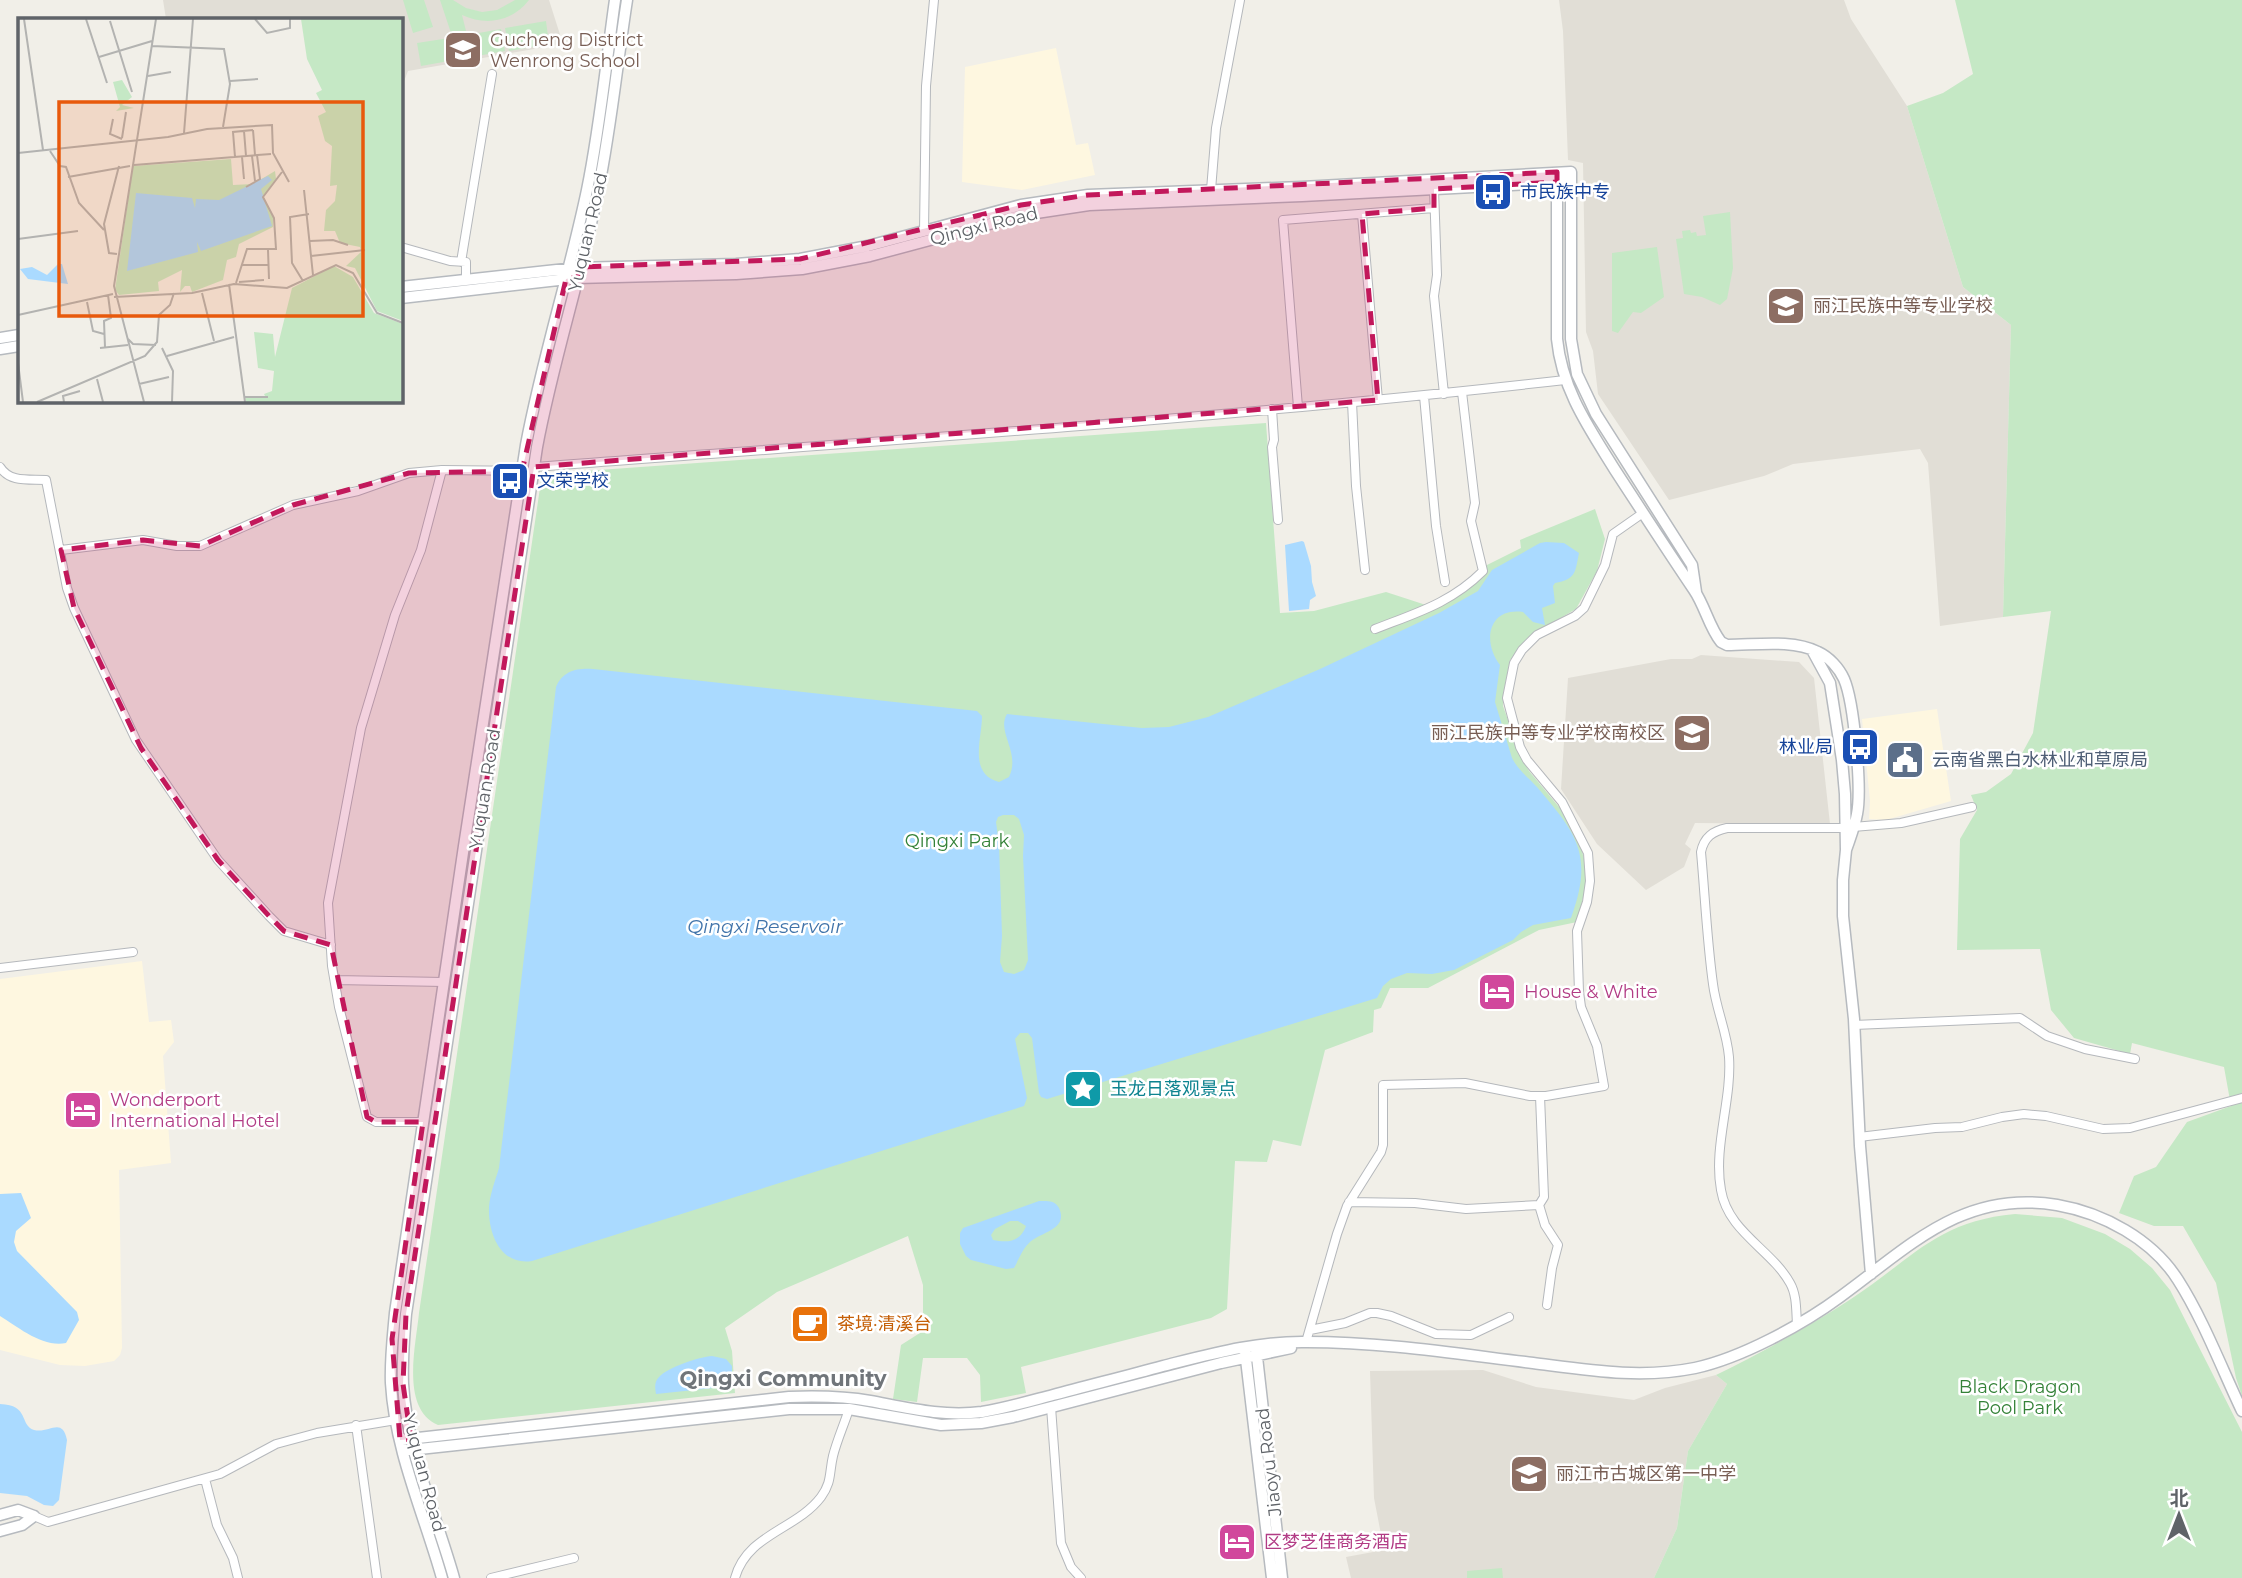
<svg xmlns="http://www.w3.org/2000/svg" width="2242" height="1578" viewBox="0 0 2242 1578" font-family="Montserrat,'Noto Sans SC',sans-serif">
  <style>
    .commercial { fill: #fef7e0 }
    .education { fill: #e1ded6 }
    .green { fill: #c5e8c5 }
    .water { fill: #aadaff; fill-rule: evenodd }
    .lines { fill: none; stroke-linecap: round; stroke-linejoin: round }
    .street-casing { stroke: #b5b8bc; stroke-width: 10 }
    .secondary-casing { stroke: #b6babf; stroke-width: 13 }
    .street { stroke: #fff; stroke-width: 8 }
    .secondary { stroke: #fff; stroke-width: 10 }
    .marked { fill: #c2185b; fill-opacity: 0.2; stroke: #c2185b; stroke-width: 5; stroke-dasharray: 14 9; stroke-linejoin: round }
    .labels { text-anchor: middle; stroke-width: 5; stroke-linejoin: round; paint-order: stroke }
    .education-label { font-size: 18px; fill: #785e54; stroke: #fff; text-anchor: start }
    .transit-label { font-size: 18px; fill: #164399; stroke: #fff; text-anchor: start }
    .street-label { font-size: 18px; fill: #5f6368; stroke: #fff }
    .service-label { font-size: 18px; fill: #4e5e75; stroke: #fff; text-anchor: start }
    .park-label { font-size: 18px; fill: #348238; stroke: #fff }
    .hotel-label { font-size: 18px; fill: #b23c85; stroke: #fff; text-anchor: start }
    .culture-label { font-size: 18px; fill: #0d838f; stroke: #fff; text-anchor: start }
    .food-label { font-size: 18px; fill: #c56008; stroke: #fff; text-anchor: start }
    .water-label { font-size: 19px; font-style: italic; fill: #4174aa; stroke: #fff }
    .quarter-label { font-size: 21px; font-weight: bold; fill: #70757a; stroke: #fff }
    .inset-road { fill: none; stroke: #b3b3b1; stroke-width: 2 }
    .view { fill: #e8590c; fill-opacity: 0.15; stroke: #e8590c; stroke-width: 3.5 }
    .inset-edge { fill: none; stroke: #5f6368; stroke-width: 3.5 }
  </style>
  <rect width="100%" height="100%" fill="#f1efe8"/>
  <path class="commercial" d="M1056,48L1076,145L1088,143L1095,175L1022,190L962,182L965,67Z
    M1937,709L1951,801L1886,820L1869,819L1870,801L1862,719Z
    M142,961L149,1022L171,1020L174,1042L163,1056L171,1163L119,1170L122,1348L120,1355L114,1361L85,1366L60,1365L0,1350V979Z"/>
  <path class="education" d="M163,0H549L563,44L408,71L401,89V19H166Z
    M1559,0H1844L1851,19L1907,106L1963,287L2011,325L2003,617L1940,626L1928,463L1920,449L1793,464L1764,476L1669,500L1598,394L1593,351L1586,332L1583,163L1568,160L1563,31Z
    M1701,655L1799,662L1814,678L1830,824L1695,823L1685,844L1691,849L1684,867L1646,890L1597,844L1561,789L1568,678L1671,659H1692Z
    M1483,1370L1536,1387L1634,1400L1665,1388L1716,1375L1727,1384L1688,1451L1677,1528L1654,1578H1351L1346,1557L1384,1550L1374,1498L1370,1371Z"/>
  <path class="green" d="M403,0H424L433,27L413,33Z
    M440,0H453L466,8L482,12L497,10L515,0H529C512,22 486,26 462,15L466,31L451,33Z
    M1955,0H2242V1396L2236,1378L2216,1283L2183,1226H2154L2119,1213L2134,1176L2156,1167L2187,1122L2231,1106L2224,1067L2132,1043L2130,1054L2074,1038L2051,1010L2040,949L1957,950L1960,839L1977,810L1971,795L1986,792L2011,774L2033,733L2051,611L2003,617L2011,325L1963,287L1907,106L1943,93L1973,74Z
    M546,21L549,44L509,51L505,28Z
    M501,29L505,51L466,58L462,36Z
    M456,37L460,59L421,66L417,43Z
    M1730,212L1733,268L1727,299L1720,305L1702,297L1684,294L1676,239L1683,238L1682,231L1690,230L1691,233L1696,232L1697,236L1706,235L1703,216Z
    M1657,247L1664,297L1641,313L1633,312L1618,333L1612,331V253Z
    M1266,423L1280,613L1314,611L1386,592L1426,605L1445,598L1487,565L1521,548L1520,540L1595,509L1605,539L1597,571L1576,609L1540,630L1515,654L1510,660L1503,695V706L1521,757L1529,771L1564,813L1580,844L1585,862L1586,886L1577,922L1539,930L1428,988H1390L1381,1008L1374,1010L1373,1032L1325,1050L1301,1146L1273,1140L1267,1162L1235,1161L1227,1309L1211,1318L1021,1367L1026,1393L981,1402L980,1375L967,1358H923L917,1402L893,1399L901,1345L923,1331V1285L908,1236L777,1292L725,1328L732,1351L735,1393L438,1425C400,1409 416,1345 419,1313L542,474Z
    M2015,1214L2062,1218L2105,1234L2130,1249L2152,1268L2170,1290L2242,1432V1578H1654L1677,1528L1688,1451L1727,1384L1716,1375C1763,1352 1808,1327 1851,1299C1912,1259 1937,1221 2015,1214Z
    M1502,1568L1503,1578H1467V1571Z"/>
  <path class="water" d="M1302,541L1304,542L1311,566L1312,582L1316,596L1310,600L1309,609L1289,611L1285,545Z
    M1546,542L1564,543L1579,553C1575,573 1576,579 1555,583L1553,586L1555,603L1542,608L1545,625L1533,622L1523,612C1488,607 1482,642 1500,665L1495,702L1512,758C1518,770 1528,777 1537,787C1577,834 1594,855 1571,918L1533,925L1521,932L1513,940L1454,970L1432,974L1407,973L1391,979L1383,986L1377,998L1047,1099L1041,1097L1039,1093L1032,1038L1028,1033H1020L1015,1039L1027,1098L1024,1106L532,1261C501,1266 488,1234 489,1207C490,1194 495,1181 499,1168L556,687C563,671 576,668 593,669L977,711L982,716C982,739 968,774 999,782L1009,777C1021,752 996,732 1007,714L1142,728L1169,727L1208,717L1320,669L1439,613L1478,591L1492,570L1540,543ZM1003,815H1014L1019,819L1024,835L1023,856L1028,960L1024,970L1014,974L1004,972L1000,962L1002,936L999,844L996,822L998,817Z
    M21,1193L31,1218L16,1231L14,1242L17,1251L77,1312L79,1320L66,1343C43,1348 18,1327 0,1316V1194Z
    M1039,1201C1047,1201 1055,1200 1059,1208C1069,1230 1040,1232 1029,1243C1022,1250 1019,1259 1014,1268L1006,1269L971,1260L966,1256L960,1244V1233L963,1228ZM1010,1221H1018L1026,1226C1020,1242 1008,1243 993,1240L991,1235L995,1229Z
    M712,1356L726,1359L732,1366V1386L656,1394C655,1388 654,1382 659,1377C668,1367 699,1357 712,1356Z
    M0,1404C30,1405 19,1425 34,1430C49,1434 62,1416 67,1440L59,1500L53,1506L44,1505L27,1496L0,1493Z"/>
  <g class="lines">
    <defs>
      <path id="street" d="M1434,189L1437,275L1434,296L1444,394
        M1211,190L1216,128L1240,0
        M1362,214L1378,400
        M924,231L926,86L934,0
        M401,247L450,261L466,262V280
        M461,262L492,74
        M1424,396L1436,526L1445,582
        M1352,402L1356,486L1365,570
        M1298,407L1283,220L1434,208
        M1272,409L1274,440L1272,447L1278,520
        M0,467C10,483 29,479 46,480L67,588L74,608L136,740L218,860L269,916L284,931L331,945
        M534,467C878,441 1222,419 1565,380
        M61,550L143,540L177,546H200L293,505L358,491L409,473L442,470L522,471
        M1375,629C1416,613 1451,603 1483,571L1471,521L1475,503L1462,392
        M1853,827L1901,823L1972,807
        M0,968L133,952
        M335,980L444,982
        M1854,1025L2020,1018L2047,1036L2085,1049L2135,1059
        M1540,1096L1544,1197L1539,1205L1545,1225L1558,1245L1552,1268L1547,1305
        M423,1122H376L367,1117L339,1007L332,966L328,903L361,728L395,615L421,550L442,470
        M1859,1137L1935,1128L1962,1127L2002,1117L2024,1114L2046,1116L2103,1129L2130,1128L2242,1098
        M1349,1202L1415,1203L1466,1209L1539,1205
        M1797,1324C1796,1311 1797,1295 1790,1283C1771,1249 1728,1232 1721,1190C1713,1147 1732,1100 1729,1057C1727,1032 1716,1009 1713,984C1707,941 1705,896 1701,852C1704,837 1713,831 1727,828H1846
        M1310,1330L1345,1323L1370,1313H1377L1391,1316L1436,1334L1471,1335L1509,1317
        M1306,1342L1337,1234L1347,1206L1381,1152L1383,1145V1085L1465,1083L1530,1096H1546L1604,1086L1597,1046L1581,1007L1579,992L1577,931L1587,902L1590,881L1588,853L1562,802L1527,760L1520,747L1507,698L1514,663L1522,650L1537,635L1575,616L1584,608L1605,565L1613,534L1643,513
        M1051,1407L1061,1543L1071,1567L1081,1578
        M356,1425L377,1578
        M205,1479L217,1525L233,1558L238,1578
        M34,1516L48,1522L220,1474L276,1444L317,1433L396,1420
        M491,1578L574,1558
        M735,1578C747,1534 796,1530 821,1497C832,1482 829,1473 833,1456C837,1440 844,1425 849,1409"/>
      <path id="secondary" d="M1557,178V339C1562,390 1589,428 1615,470C1641,510 1667,550 1694,590C1705,606 1709,627 1721,642L1727,645C1756,645 1792,639 1818,652C1829,657 1839,668 1844,679C1854,702 1862,789 1857,814C1855,826 1850,838 1846,850
        M401,287L575,268L736,264L800,259L868,246L1021,205L1088,195L1302,187L1571,172V339L1577,374L1596,414L1692,565L1696,592
        M401,298L576,278L736,274L802,269L870,256L1023,215L1089,205L1302,196L1571,182
        M0,338L19,335
        M0,349L19,346
        M1812,650L1830,683L1842,760L1845,794L1846,850L1843,880V916L1854,1019L1860,1146L1871,1274
        M1256,1348L1282,1578
        M1245,1351L1272,1578
        M400,1440L789,1397C816,1396 843,1396 870,1401C908,1408 943,1417 982,1412C1006,1408 1030,1401 1053,1395C1090,1385 1127,1376 1163,1366C1211,1354 1257,1341 1307,1342C1383,1342 1458,1354 1533,1363C1588,1370 1640,1379 1695,1368C1741,1358 1802,1325 1840,1297C1909,1247 1963,1189 2057,1205C2103,1213 2152,1239 2178,1280C2203,1319 2222,1369 2242,1411
        M410,1450L789,1409H849L941,1425L981,1423L1013,1417L1221,1363L1291,1348
        M0,1515L18,1510L34,1516
        M0,1531L22,1525L34,1516
        M442,1578C424,1514 395,1451 391,1383C390,1360 393,1336 395,1313L464,846L526,445C542,359 569,276 587,190C600,127 606,63 615,0
        M454,1578C436,1514 407,1452 403,1384C402,1361 404,1337 406,1314L537,447C553,361 581,277 598,191C611,128 617,64 627,0"/>
    </defs>
    <use href="#street" class="street-casing"/>
    <use href="#secondary" class="secondary-casing"/>
    <use href="#street" class="street"/>
    <use href="#secondary" class="secondary"/>
  </g>
  <path class="marked" d="M1557,172V182L1434,189V208L1362,214L1378,400L534,467L406,1314L403,1384L411,1439L400,1440L392,1339L423,1122H376L367,1117L331,945L284,931L269,916L218,860L141,748L74,608L61,550L143,540L200,546L293,505L409,473L522,471L566,279L578,277L581,267L800,259L1021,205L1088,195Z"/>
  <defs>
    <symbol id="school-square" viewBox="-11 -11 22 22"><rect x="-9" y="-9" width="18" height="18" rx="4" fill="#8d6e63" stroke="#fff"/><path d="M0-5L7-2L0 1L-7-2ZM-4 1L0 2.5L4 1V4Q0 6-4 4Z" fill="#fff"/></symbol>
    <symbol id="bus-square" viewBox="-11 -11 22 22"><rect x="-9" y="-9" width="18" height="18" rx="4" fill="#1a4fb4" stroke="#fff"/><path d="M-5-6H5V4H4V6H2V4H-2V6H-4V4H-5ZM-3.5-4V0h7V-4ZM-3.5 1.2v1.5H-2V1.2ZM2 1.2v1.5H3.5V1.2Z" fill="#fff"/></symbol>
    <symbol id="civic-square" viewBox="-11 -11 22 22"><rect x="-9" y="-9" width="18" height="18" rx="4" fill="#5c6f8a" stroke="#fff"/><path d="M-.6-6.5H3V-4.5H.6V-3L4-1V1h2V6H-6V1h2V-1L-.6-3ZM-1.2 2.5V6h2.4V2.5Z" fill="#fff"/></symbol>
    <symbol id="hotel-square" viewBox="-11 -11 22 22"><rect x="-9" y="-9" width="18" height="18" rx="4" fill="#d1479c" stroke="#fff"/><path d="M-6-4.5h1.5V1H6V5H4.5V3h-9V5H-6ZM-4 0a1.8 1.8 0 1 1 3.6 0ZM.5 0V-2.5h3Q6-2.5 6 0Z" fill="#fff"/></symbol>
    <symbol id="sight-square" viewBox="-11 -11 22 22"><rect x="-9" y="-9" width="18" height="18" rx="4" fill="#0f9aa8" stroke="#fff"/><path d="M0-6L1.8-2.2L6-1.7L2.9 1.2L3.7 5.4L0 3.3L-3.7 5.4L-2.9 1.2L-6-1.7L-1.8-2.2Z" fill="#fff"/></symbol>
    <symbol id="cafe-square" viewBox="-11 -11 22 22"><rect x="-9" y="-9" width="18" height="18" rx="4" fill="#e8710a" stroke="#fff"/><path d="M-5.5-4.5H6V0H3Q3 3.5 0 3.5H-2.5Q-5.5 3.5-5.5 0ZM3-3.2v2h1.7v-2ZM-6 4.5H4V6H-6Z" fill="#fff"/></symbol>
  </defs>
  <g fill-rule="evenodd">
    <use href="#school-square" x="441" y="28" width="44" height="44"/>
    <use href="#bus-square" x="1471" y="170" width="44" height="44"/>
    <use href="#school-square" x="1764" y="284" width="44" height="44"/>
    <use href="#bus-square" x="488" y="459" width="44" height="44"/>
    <use href="#school-square" x="1670" y="711" width="44" height="44"/>
    <use href="#bus-square" x="1838" y="725" width="44" height="44"/>
    <use href="#civic-square" x="1883" y="738" width="44" height="44"/>
    <use href="#hotel-square" x="1475" y="970" width="44" height="44"/>
    <use href="#sight-square" x="1061" y="1067" width="44" height="44"/>
    <use href="#hotel-square" x="61" y="1088" width="44" height="44"/>
    <use href="#cafe-square" x="788" y="1302" width="44" height="44"/>
    <use href="#school-square" x="1507" y="1452" width="44" height="44"/>
    <use href="#hotel-square" x="1215" y="1520" width="44" height="44"/>
  </g>
  <g class="labels">
    <g class="education-label">
      <text x="490" y="46">Gucheng District<tspan x="490" dy="21">Wenrong School</tspan></text>
      <text x="1813" y="312">丽江民族中等专业学校</text>
      <text x="1665" y="739" text-anchor="end">丽江民族中等专业学校南校区</text>
      <text x="1556" y="1480">丽江市古城区第一中学</text>
    </g>
    <g class="transit-label">
      <text x="1520" y="198">市民族中专</text>
      <text x="537" y="487">文荣学校</text>
      <text x="1833" y="753" text-anchor="end">林业局</text>
    </g>
    <g class="street-label">
      <text transform="translate(984 226) rotate(-14)" y="6">Qingxi Road</text>
      <text transform="translate(588 232) rotate(-77)" y="6">Yuquan Road</text>
      <text transform="translate(485 789) rotate(-81)" y="6">Yuquan Road</text>
      <text transform="translate(1269 1462) rotate(-97)" y="6">Jiaoyu Road</text>
      <text transform="translate(424 1473) rotate(75)" y="6">Yuquan Road</text>
    </g>
    <g class="service-label">
      <text x="1932" y="766">云南省黑白水林业和草原局</text>
    </g>
    <g class="park-label">
      <text x="957" y="847">Qingxi Park</text>
      <text x="2020" y="1393">Black Dragon<tspan x="2020" dy="21">Pool Park</tspan></text>
    </g>
    <g class="hotel-label">
      <text x="1524" y="998">House &amp; White</text>
      <text x="110" y="1106">Wonderport<tspan x="110" dy="21">International Hotel</tspan></text>
      <text x="1264" y="1548">区梦芝佳商务酒店</text>
    </g>
    <g class="culture-label">
      <text x="1110" y="1095">玉龙日落观景点</text>
    </g>
    <g class="food-label">
      <text x="837" y="1330">茶境·清溪台</text>
    </g>
    <g class="water-label">
      <text x="765" y="933">Qingxi Reservoir</text>
    </g>
    <g class="quarter-label">
      <text x="783" y="1386">Qingxi Community</text>
    </g>
  </g>
  <g transform="translate(18 18)">
    <rect width="385" height="385" fill="#f1efe8"/>
    <path d="M283,1H385V303L359,293L337,250L328,248L343,234L342,229L322,225L317,213H306L308,192L317,183L319,167L312,168L314,128L307,123L300,98L308,94L298,75L304,72L289,41ZM104,62L114,79L104,87L116,90L98,93L102,89L95,64ZM213,141L215,167L235,166L257,153L258,161L245,178L255,198V209L221,226L218,239L209,242L205,262L174,274L172,268H167L162,274L164,252L140,264L141,273L101,277L97,272L115,148ZM316,248L335,259L356,295L385,306V384H228L227,379L248,380L246,376L254,373L256,353L240,350L236,314L255,316L257,339L274,270Z" fill="#c5e8c5"/>
    <path d="M250,158L254,162L243,171L254,208L183,233L179,224L180,234L109,253L118,175L174,180L177,190L178,181L201,182ZM40,246H44L50,266L10,261L2,251L14,249L29,257Z" fill="#aadaff"/>
    <path class="inset-road" d="M6,1L25,132M68,1L89,65M237,1L249,15L272,10V1M92,3L114,74M134,28L206,31L212,66L205,109M81,39L134,23M130,58L153,54M212,63L240,61M95,101L92,116L104,121M235,112L237,137M226,113L228,138M166,115L175,1M104,120L108,94M32,133L42,148L48,149L61,185L86,212M0,135L150,119L189,111L254,107L255,135L271,164M234,138L237,163M217,139L215,114L235,112M224,139L226,161M116,147L253,136M50,159L112,148M228,169L242,161L239,137M286,172L295,257M0,221L60,213M292,223L315,222L330,227M250,232L251,261M99,236L91,235L86,206L101,148M293,238L347,232M224,247H250M285,263L274,245L272,199L291,196M221,264L246,262M218,265L229,231H258L256,200L245,179L264,154M211,266L227,384M184,275L196,323M96,279L174,275L216,266L269,270L318,247L335,255L359,295L385,305M69,284L75,313L86,316M0,297L95,276M110,321L115,326L138,327M87,329L86,303L93,300L90,277M82,330L110,327M144,330L155,353L154,384M149,338L216,319M0,345L5,384M79,361L85,384M121,366L151,359M226,379H250M19,384L127,338L139,324L141,297L152,287L156,275M46,384L45,378L62,373M126,384L96,268L138,1"/>
    <path class="view" d="M41,84H345V298H41Z"/>
    <rect width="385" height="385" class="inset-edge"/>
  </g>
  <g transform="translate(2179 1515)" stroke="#ffffff" stroke-width="5" paint-order="stroke">
  <path d="M0-5L12 26L0 18L-12 26Z" fill="#5f6368"/>
  <text y="-10" font-size="19" font-weight="bold" text-anchor="middle" fill="#5f6368">北</text>
  </g>
</svg>
